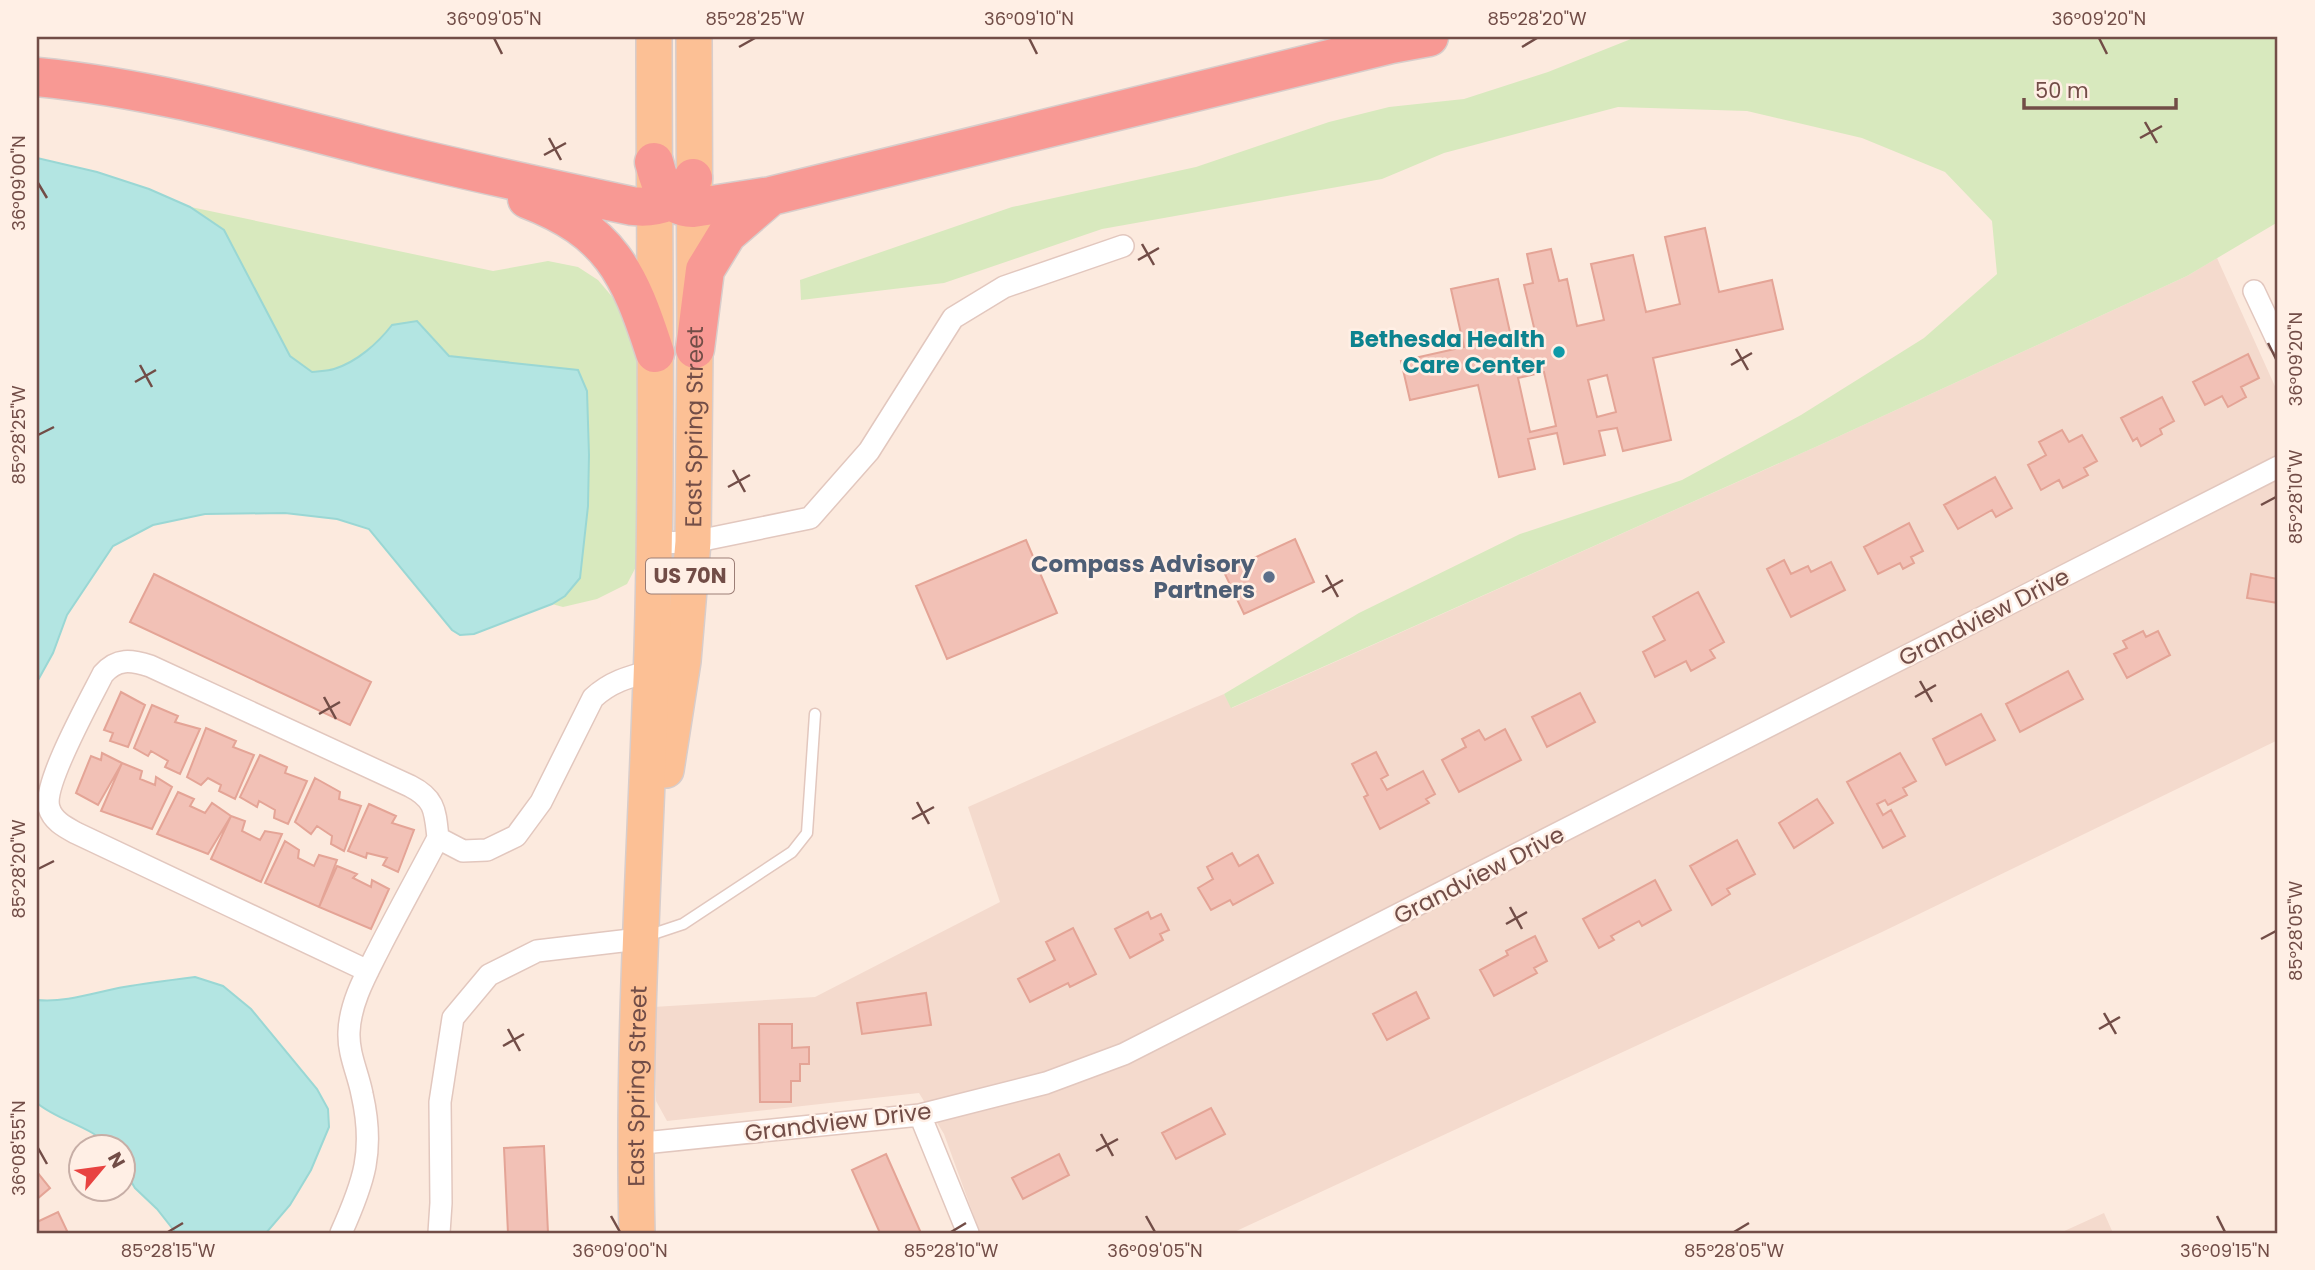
<svg xmlns="http://www.w3.org/2000/svg" width="2315" height="1270" viewBox="0 0 2315 1270" font-family="Poppins,sans-serif">
  <style>
    .residential { fill: #f4dacd }
    .green { fill: #d8e9be }
    .water { fill: #b3e5e2; stroke: #9ad7d4; stroke-width: 2 }
    .building { fill: #f2c1b6; stroke: #e4a496; stroke-width: 2; fill-rule: evenodd }
    .lines { fill: none; stroke-linecap: round; stroke-linejoin: round }
    .service-casing { stroke: #e2c7be; stroke-width: 13 }
    .minor-casing { stroke: #e2c7be; stroke-width: 24 }
    .primary-casing { stroke: #d8cdcb; stroke-width: 38 }
    .motorway-casing { stroke: #d8cdcb; stroke-width: 41 }
    .service { stroke: #fff; stroke-width: 10 }
    .minor { stroke: #fff; stroke-width: 21 }
    .primary { stroke: #fcc095; stroke-width: 35 }
    .motorway { stroke: #f89994; stroke-width: 38 }
    .ticks { fill: none; stroke: #724d47; stroke-width: 2.5 }
    .culture-dot { fill: #0f9aa8; stroke: #ffefe5; stroke-width: 2.5 }
    .service-dot { fill: #5c6f8a; stroke: #ffefe5; stroke-width: 2.5 }
    .labels { text-anchor: middle; stroke-width: 5; stroke-linejoin: round; paint-order: stroke }
    .shield { fill: #ffefe5; stroke: #9c7e76; stroke-width: 2 }
    .shield-label { font-size: 21px; font-weight: bold; fill: #724d47 }
    .culture-label { font-size: 23px; font-weight: bold; fill: #0d838f; stroke: #ffefe5; text-anchor: end }
    .street-label { font-size: 23px; fill: #724d47; stroke: #ffefe5 }
    .service-label { font-size: 23px; font-weight: bold; fill: #4e5e75; stroke: #ffefe5; text-anchor: end }
    .neatline { fill: none; stroke: #724d47; stroke-width: 2.5 }
    .ticks-label { font-size: 18px; text-anchor: middle; fill: #724d47 }
  </style>
  <rect width="100%" height="100%" fill="#fceade"/>
  <path class="residential" d="M2217,258L2278,393V740L1882,932L1232,1233H980L944,1134L919,1093L667,1121L656,1101L653,1007L815,997L1000,902L968,807L1224,694L1232,708L1820,445L2187,276Z
    M2104,1213L2113,1233H2060Z"/>
  <path class="green" d="M1636,37H2278V222L2187,276L1820,445L1231,708L1224,694L1359,613L1520,534L1682,480L1801,415L1924,338L1997,274L1992,221L1945,172L1862,138L1747,111L1618,107L1444,153L1382,179L1102,229L944,283L801,300L800,280L1012,207L1196,167L1329,122L1389,107L1464,99L1548,72Z
    M186,206L493,271L548,261L578,267L598,280L625,312L638,352V563L627,584L597,599L563,607L552,604L565,596L580,578L588,506L587,391L578,370L449,356L417,321L392,325C378,343 357,362 334,369C328,371 319,371 312,372L290,356L224,230Z"/>
  <path class="water" d="M37,158L97,172L149,189L190,207L224,230L290,356L312,372C319,371 328,371 334,369C357,362 378,343 392,325L417,321L449,356L578,370L587,391L589,455L588,506L580,578L565,596L552,604L474,634L460,635L452,630L369,529L337,519L285,513L205,514L153,525L113,546L67,615L53,653L37,682Z
    M195,977L223,986L251,1009L317,1089L328,1109L329,1127L311,1170L290,1205L266,1233H176L157,1209L135,1188L123,1168L122,1148L109,1147C94,1127 58,1121 37,1103V1000C66,1003 96,992 124,987C147,983 171,980 195,977Z"/>
  <path class="building" d="M1705,228L1719,292L1772,280L1783,329L1653,358L1671,440L1623,451L1617,428L1599,431L1605,455L1564,464L1557,433L1528,439L1535,469L1499,477L1478,385L1410,400L1401,361L1464,347L1451,289L1498,279L1512,341L1536,336L1524,285L1533,283L1527,254L1551,249L1559,281L1567,279L1577,326L1604,320L1591,264L1633,255L1646,312L1680,304L1665,237ZM1544,372L1556,426L1530,432L1518,378ZM1607,375L1616,412L1597,417L1588,380Z
    M2248,354L2259,378L2241,387L2246,397L2228,407L2222,396L2205,405L2193,382Z
    M2162,397L2174,421L2160,429L2162,434L2141,446L2137,438L2133,441L2121,418Z
    M2062,430L2069,442L2082,435L2097,461L2084,468L2088,475L2063,488L2059,480L2041,490L2028,465L2046,455L2039,442Z
    M1995,477L2012,508L1996,517L1992,510L1958,529L1944,505Z
    M1909,523L1923,551L1911,557L1914,563L1903,569L1900,563L1878,574L1864,547Z
    M1295,539L1314,582L1244,614L1224,572Z
    M1026,540L1057,613L947,659L916,586Z
    M1784,560L1791,574L1808,566L1811,572L1831,562L1845,590L1791,617L1767,569Z
    M154,574L371,682L350,725L130,622Z
    M2251,574L2278,579V603L2247,598Z
    M1698,592L1724,642L1710,650L1715,658L1691,671L1686,661L1655,677L1643,652L1665,640L1653,617Z
    M2143,631L2146,637L2158,631L2170,655L2127,678L2114,654L2127,648L2123,641Z
    M2068,671L2083,699L2020,732L2006,704Z
    M121,692L145,705L128,747L110,741L113,733L104,730Z
    M1580,693L1595,722L1547,747L1532,717Z
    M152,705L178,716L175,722L200,729L180,774L165,767L168,761L151,751L148,756L134,748Z
    M1981,714L1995,740L1946,765L1933,739Z
    M206,728L236,741L233,747L254,755L235,799L219,791L221,785L208,778L201,785L187,777Z
    M1505,729L1521,760L1459,792L1442,760L1466,747L1462,739L1479,730L1485,740Z
    M1376,752L1388,775L1381,779L1387,790L1423,771L1435,794L1426,799L1429,803L1380,829L1364,797L1368,795L1352,764Z
    M102,753L122,763L98,805L76,793L91,756L101,760Z
    M1900,753L1916,781L1903,788L1907,795L1888,805L1885,800L1877,804L1883,815L1891,810L1905,836L1883,848L1847,782Z
    M260,755L287,767L285,773L307,781L288,824L274,818L275,810L259,801L257,807L240,797Z
    M122,763L142,771L140,779L155,785L156,777L172,787L152,829L101,811Z
    M315,778L340,792L339,799L361,806L344,851L331,844L332,836L317,826L311,834L295,822Z
    M178,792L194,799L190,806L205,813L212,803L231,816L208,854L157,834Z
    M1817,799L1833,823L1794,848L1779,823Z
    M369,804L396,816L392,823L414,830L398,872L383,865L387,858L367,853L366,858L348,851Z
    M231,816L245,821L242,831L260,840L265,831L282,834L261,882L211,859Z
    M1737,840L1755,874L1727,889L1730,894L1712,905L1690,866Z
    M285,841L299,850L298,858L314,866L319,855L337,860L319,907L265,883Z
    M1232,853L1239,866L1258,855L1273,883L1233,905L1230,900L1211,910L1198,888L1213,879L1207,867Z
    M337,866L357,874L353,878L371,887L372,880L389,889L371,929L319,907Z
    M1655,880L1671,910L1642,926L1639,921L1611,936L1614,940L1599,948L1583,919Z
    M1148,912L1151,919L1161,914L1169,930L1160,934L1163,940L1130,958L1115,929Z
    M1073,928L1096,974L1070,987L1068,983L1030,1002L1018,979L1055,960L1046,942Z
    M1535,936L1547,961L1534,968L1537,973L1494,996L1480,970L1508,955L1506,951Z
    M1416,992L1429,1018L1387,1040L1373,1014Z
    M926,993L931,1025L862,1034L857,1003Z
    M759,1024H792V1048L809,1047V1064H800V1081H791V1102H760Z
    M1211,1108L1225,1134L1176,1159L1162,1133Z
    M544,1146L548,1233H508L504,1148Z
    M886,1154L921,1233H880L852,1170Z
    M1059,1154L1069,1175L1023,1199L1012,1178Z
    M37,1172L50,1188L37,1199Z
    M58,1212L68,1233H37V1222Z"/>
  <g class="lines">
    <defs>
      <path id="service" d="M647,936L683,924L792,852L807,833L815,714"/>
      <path id="minor" d="M2254,291L2278,342
        M653,543L693,542L810,518L869,451L953,318L1004,287L1123,246
        M368,971L76,833C65,827 53,821 49,808C42,785 91,698 103,674C117,658 131,660 150,666L410,786C436,799 435,812 438,838
        M920,1115L968,1233
        M634,1144L920,1115L1046,1083L1124,1054L2278,467
        M341,1233C364,1182 375,1151 362,1094C358,1073 348,1054 349,1032C350,1002 367,973 380,947C399,910 419,874 438,838L463,851L487,850L516,836L541,802L593,698C610,682 628,677 651,671
        M439,1233L441,1203L440,1102L453,1018L489,975L537,951L639,939"/>
      <g id="primary">
        <path id="s1" d="M666,770L683,661L693,542L695,349L694,37"/>
        <path id="s2" d="M637,1233C632,1039 646,845 652,650C658,446 654,241 654,37"/>
      </g>
      <path id="motorway" d="M37,77C149,88 254,117 363,145C452,168 542,187 632,206C657,209 682,201 693,178
        M654,162C660,185 666,207 693,208L771,196L1391,44L1429,37
        M527,199C610,231 629,272 655,353
        M695,349L705,270L727,234L771,196"/>
    </defs>
    <use href="#service" class="service-casing"/>
    <use href="#minor" class="minor-casing"/>
    <use href="#primary" class="primary-casing"/>
    <use href="#motorway" class="motorway-casing"/>
    <use href="#service" class="service"/>
    <use href="#minor" class="minor"/>
    <use href="#primary" class="primary"/>
    <use href="#motorway" class="motorway"/>
  </g>
  <path class="ticks" d="M494,38L502,54M1029,38L1037,54M2099,38L2107,54M739,47L755,38M1522,47L1537,38M2145,122L2157,143M549,138L561,160M2140,138L2162,126M544,155L566,143M38,183L47,198M1142,244L1154,265M1138,260L1159,248M2268,343L2276,359M1736,349L1748,370M140,365L152,387M1731,365L1752,353M135,382L156,370M38,435L54,427M733,470L745,492M728,487L750,475M2261,505L2276,497M1326,575L1338,597M1322,592L1343,580M1920,681L1932,702M324,697L336,719M1915,697L1936,685M319,714L340,702M917,802L929,824M912,819L934,807M38,869L54,861M1510,907L1522,929M1506,924L1527,912M2261,939L2276,931M2104,1013L2116,1034M508,1029L520,1051M2099,1029L2120,1017M503,1046L524,1034M1101,1134L1113,1156M38,1148L47,1164M1096,1151L1118,1139M611,1216L620,1232M1146,1216L1155,1232M2217,1216L2225,1232M168,1232L183,1223M951,1232L966,1223M1734,1232L1749,1223"/>
  <circle class="culture-dot" cx="1559" cy="352" r="7"/>
  <circle class="service-dot" cx="1269" cy="577" r="7"/>
  <g class="labels">
    <rect class="shield" x="646" y="558.5" width="88" height="35" rx="5"/>
    <g class="shield-label">
      <text x="690" y="583">US 70N</text>
    </g>
    <g class="culture-label">
      <text x="1545" y="347">Bethesda Health<tspan x="1545" dy="26">Care Center</tspan></text>
    </g>
    <g class="street-label">
      <text dy="8" stroke="none"><textPath href="#s1" startOffset="345">East Spring Street</textPath></text>
      <text transform="translate(1984 617) rotate(-27)" y="8">Grandview Drive</text>
      <text transform="translate(1479 875) rotate(-27)" y="8">Grandview Drive</text>
      <text dy="8" stroke="none"><textPath href="#s2" startOffset="147">East Spring Street</textPath></text>
      <text transform="translate(838 1122) rotate(-7)" y="8">Grandview Drive</text>
    </g>
    <g class="service-label">
      <text x="1255" y="572">Compass Advisory<tspan x="1255" dy="26">Partners</tspan></text>
    </g>
  </g>
  <rect width="2315" height="1270" fill="none" stroke="#ffefe5" stroke-width="77"/>
  <g transform="translate(102 1168) rotate(61)"><circle r="33" fill="#ffefe5" stroke="#c7aea6" stroke-width="2"/>
  <path d="M0-5L12 26L0 18L-12 26Z" fill="#e84341"/>
  <text y="-10" font-size="19" font-weight="bold" text-anchor="middle" fill="#724d47">N</text>
  </g>
  <path d="M2024 98v10h152v-10" fill="none" stroke="#724d47" stroke-width="3.5"/>
  <text x="2035" y="98" font-size="21" fill="#724d47" stroke="#ffefe5" stroke-width="5" paint-order="stroke">50 m</text>
  <rect x="38" y="38" width="2238" height="1194" class="neatline"/>
  <g class="ticks-label">
    <text x="494" y="25">36°09'05"N</text>
    <text x="755" y="25">85°28'25"W</text>
    <text x="1029" y="25">36°09'10"N</text>
    <text x="1537" y="25">85°28'20"W</text>
    <text x="2099" y="25">36°09'20"N</text>
    <text transform="translate(19 183) rotate(-90)" y="6">36°09'00"N</text>
    <text transform="translate(2296 359) rotate(-90)" y="6">36°09'20"N</text>
    <text transform="translate(19 435) rotate(-90)" y="6">85°28'25"W</text>
    <text transform="translate(2296 497) rotate(-90)" y="6">85°28'10"W</text>
    <text transform="translate(19 869) rotate(-90)" y="6">85°28'20"W</text>
    <text transform="translate(2296 931) rotate(-90)" y="6">85°28'05"W</text>
    <text transform="translate(19 1148) rotate(-90)" y="6">36°08'55"N</text>
    <text x="168" y="1257">85°28'15"W</text>
    <text x="620" y="1257">36°09'00"N</text>
    <text x="951" y="1257">85°28'10"W</text>
    <text x="1155" y="1257">36°09'05"N</text>
    <text x="1734" y="1257">85°28'05"W</text>
    <text x="2225" y="1257">36°09'15"N</text>
  </g>
</svg>
